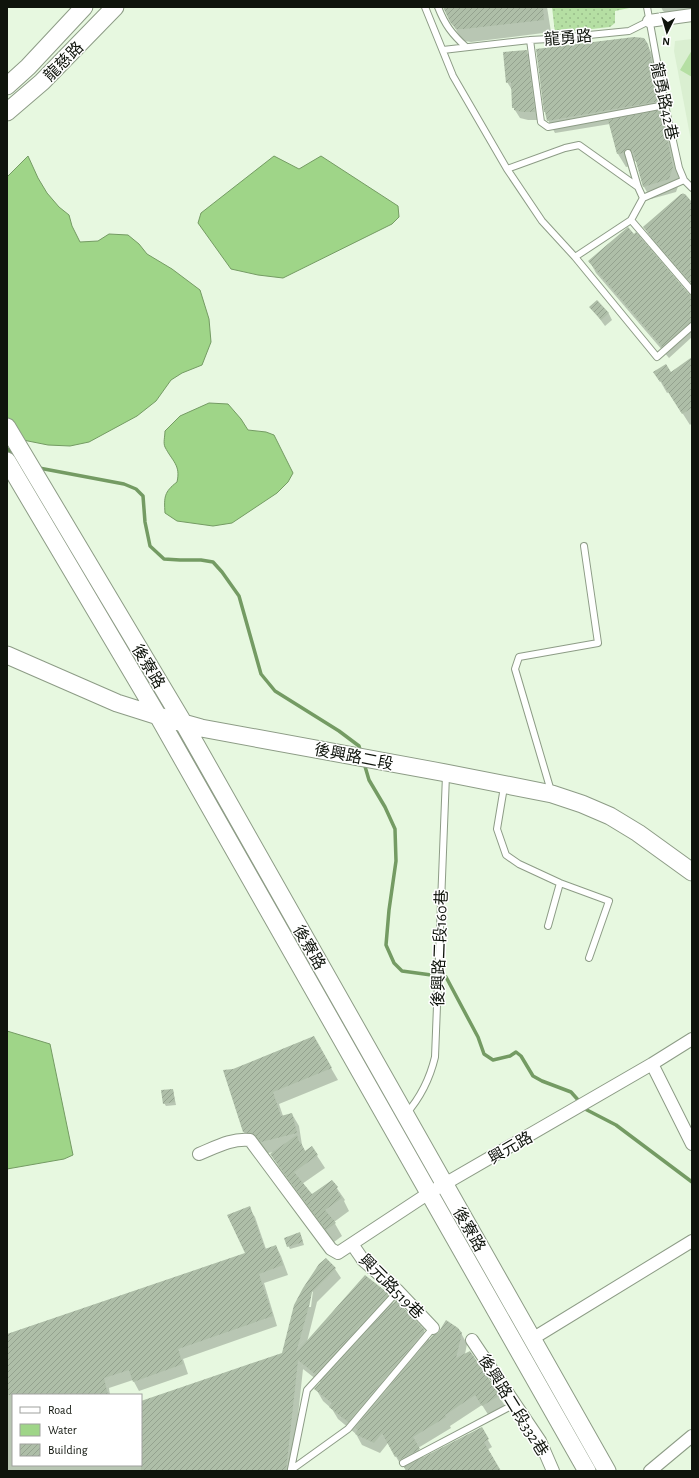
<svg xmlns="http://www.w3.org/2000/svg" width="699" height="1478" viewBox="0 0 699 1478" font-family="'Alegreya Sans','Noto Sans TC',sans-serif">
  <style>
    .built { fill: #daefd1 }
    .park { fill: url(#park-dots) }
    .pitch { fill: #b5dfa3 }
    .water { fill: #9fd588; stroke: #749b63 }
    .shadow { fill: #0003; fill-rule: evenodd }
    .lines { fill: none; stroke-linecap: round; stroke-linejoin: round }
    .stream { stroke: #749b63; stroke-width: 3.5 }
    .building { fill: url(#building-hatch) }
    .lane-casing { stroke: #8d9c86; stroke-width: 8 }
    .street-casing { stroke: #8d9c86; stroke-width: 14 }
    .secondary-casing { stroke: #8d9c86; stroke-width: 19 }
    .lane { stroke: #fff; stroke-width: 6 }
    .street { stroke: #fff; stroke-width: 12 }
    .secondary { stroke: #fff; stroke-width: 17 }
    .labels { text-anchor: middle; stroke-width: 3; stroke-linejoin: round; paint-order: stroke }
    .street-label { font-size: 16px; fill: #0f140c; stroke: #fff }
  </style>
  <defs>
    <pattern id="park-dots" width="8" height="8" patternUnits="userSpaceOnUse"><rect width="8" height="8" fill="#b5dfa3"/><path d="M2 2h.1M6 6h.1" fill="none" stroke="#9abe8b" stroke-width="1.8" stroke-linecap="round"/></pattern>
    <pattern id="building-hatch" width="6" height="6" patternUnits="userSpaceOnUse"><rect width="6" height="6" fill="#aebea8"/><path d="M-1 1l2-2M0 6l6-6M5 7l2-2" fill="none" stroke="#94a28f"/></pattern>
  </defs>
  <rect width="100%" height="100%" fill="#e7f8e0"/>
  <path class="built" d="M692,39V146L674,51L675,41Z"/>
  <path class="park" d="M552,7H634L615,11V23L610,27L555,33Z"/>
  <path class="pitch" d="M692,50V77L680,70Z"/>
  <path class="water" d="M28,156L38,178L47,193L59,207L69,215L72,226L80,242L98,241L109,234L128,235L139,244L147,254L172,269L200,290L209,319L211,342L202,365L182,373L171,380L156,401L137,416L89,442L70,446L48,445L23,440L7,426V177Z
    M274,156L299,169L321,156L398,206L399,217L392,224L283,278L258,275L231,269L198,223L201,213Z
    M209,403L228,404L241,419L248,430L266,432L274,435L293,473L288,482L277,493L232,523L213,526L177,521L165,513C164,497 164,492 177,482C181,465 172,461 165,447C163,443 165,436 165,431L180,416Z
    M7,1031L50,1044L73,1155L64,1159L7,1169Z"/>
  <path class="shadow" d="M443,7H547L551,32L471,42L464,41L459,35Z
    M661,7H692V13L672,16L663,11Z
    M647,44L654,58L666,114L663,115L668,124L680,181L676,192L651,199L644,187L637,162L635,161L632,163L631,166L626,167L618,154L610,124L555,133L548,120Z
    M526,51L531,59L539,120H528L520,118L513,107L512,90L507,82Z
    M683,193L692,203V287L651,238L644,227Z
    M590,262L692,296V337L669,358L596,273Z
    M597,301L609,314L612,320L605,326L591,307Z
    M692,358V423L690,425L669,392L667,393L655,372L671,373Z
    M313,1037L338,1080L279,1104L283,1116L292,1114L299,1126L302,1145L305,1151L312,1148L325,1168L302,1184L311,1195L332,1181L345,1200L344,1201L349,1211L334,1222L342,1236L334,1242L279,1167L271,1154L275,1152L268,1153L262,1145L251,1144L244,1132L233,1070Z
    M173,1090L176,1105L166,1106L164,1103Z
    M249,1208L255,1217L266,1249L276,1246L281,1256L288,1275L264,1283L277,1326L183,1359L188,1374L139,1391L133,1380L109,1388L110,1395H13V1465H141V1402L283,1354L326,1259L335,1269L341,1278L317,1302L307,1342L388,1295L393,1304L396,1302L424,1331L430,1341L461,1333L467,1344L465,1354L470,1352L505,1406L489,1416L482,1405L450,1426L451,1428L418,1448L424,1458L481,1428L492,1447L487,1450L500,1471H407L404,1466L402,1467L388,1443L380,1453L362,1445L356,1434L338,1419L332,1409L323,1401L316,1389L321,1383L303,1369L292,1471H7V1335L246,1254ZM313,1291L311,1307H309L311,1293Z
    M301,1236L304,1245L290,1249L285,1239Z"/>
  <g class="lines">
    <path class="stream" d="M7,449L16,455
      M39,468L124,484L136,489L143,496L145,522L150,546L164,559L180,560H201L213,562L222,572L239,596L261,674L275,691L339,731L359,746L361,753
      M364,763L369,780L385,807L395,829L396,861L389,910L386,945L394,963L402,971L446,977L478,1037L484,1054L493,1060L510,1056L516,1052L521,1056L533,1076L542,1081L571,1092L587,1110L616,1125L692,1182"/>
  </g>
  <path class="building" d="M443,7H543L544,20L464,29H456L450,22Z
    M634,37L644,38L648,44L660,101L547,121L545,112H544L536,49Z
    M527,50L535,112H522L514,110V108H512L511,82L506,83L503,52Z
    M661,110L673,167L669,179L643,187L633,151L627,149L625,150L624,153L617,154L608,120Z
    M681,194H685L692,202V284L643,227Z
    M628,227L634,234L636,232L689,294L692,295V322L689,323L662,347L588,261Z
    M597,300L609,313L601,320L589,307Z
    M692,357V408L682,414L661,381L660,382L653,372L666,364L671,372Z
    M314,1036L332,1068L273,1092L281,1116L292,1113L297,1133L261,1142L254,1134L243,1132L223,1070L233,1069Z
    M173,1089L175,1102L163,1104L161,1090Z
    M297,1135L299,1142L301,1143L305,1151L312,1146L318,1155L294,1172L312,1194L332,1180L338,1187L336,1189L342,1198L325,1210L336,1223L326,1230L270,1154Z
    M250,1206L265,1249L276,1245L283,1265L259,1274L273,1316L178,1349L183,1364L133,1382L129,1370L104,1378L108,1395H7V1334L245,1253L227,1215Z
    M300,1232L303,1242L287,1247L284,1238Z
    M326,1258L336,1268L312,1292L310,1302L296,1353L365,1275L389,1294L315,1374L298,1360L286,1471H141V1401L282,1353L294,1305L303,1288L319,1264Z
    M396,1300L425,1330L348,1422L329,1407L332,1403L314,1389Z
    M446,1320L458,1328L462,1333L456,1358L470,1351L500,1395L482,1406L475,1395L445,1415L446,1417L413,1437L420,1449L399,1460L397,1456L395,1457L382,1433L374,1443L355,1434L358,1430L355,1428L433,1335L438,1333Z
    M482,1427L489,1439L484,1442L501,1471H406L404,1467Z"/>
  <g class="lines">
    <defs>
      <path id="lane" d="M425,7L453,76L507,169L542,221L575,257L657,357L692,326
        M438,7C445,25 452,34 466,47
        M647,7L665,105L679,168L684,180L692,188
        M530,40L541,122L548,127L665,105
        M443,50L530,40L549,39L629,31L649,21
        M628,153L638,187L643,198
        M507,169L565,148L579,145L638,187
        M631,220L692,291
        M575,257L631,220L643,198L684,180
        M504,787L497,829L506,855L519,864L560,883L609,901L589,958
        M551,791L515,669L519,657L598,643L584,546
        M548,926L560,883
        M406,1114C420,1098 430,1078 435,1057L446,775
        M403,1463L515,1404
        M291,1469L307,1390L398,1291
        M291,1470L348,1429L433,1328"/>
      <path id="street" d="M649,21L692,15
        M652,1064L692,1144
        M199,1154C216,1147 232,1138 250,1140L331,1249L338,1253L429,1193L652,1064L692,1039
        M352,1244L363,1260L398,1291L433,1328
        M532,1339L692,1241
        M472,1340L540,1441L553,1471
        M650,1471L692,1436"/>
      <path id="secondary" d="M7,86L28,67L84,7
        M7,112L42,82L115,7
        M7,427L183,722L607,1471
        M7,461L158,716L587,1471
        M7,655L117,703L158,716L201,728L446,773L552,794L582,804L610,816L638,833L692,872"/>
    </defs>
    <use href="#lane" class="lane-casing"/>
    <use href="#street" class="street-casing"/>
    <use href="#secondary" class="secondary-casing"/>
    <use href="#lane" class="lane"/>
    <use href="#street" class="street"/>
    <use href="#secondary" class="secondary"/>
  </g>
  <g class="labels">
    <g class="street-label">
      <text transform="translate(568 37) rotate(-5)" y="6">龍勇路</text>
      <text transform="translate(63 61) rotate(-45)" y="6">龍慈路</text>
      <text transform="translate(665 101) rotate(78)" y="6">龍勇路42巷</text>
      <text transform="translate(149 666) rotate(59)" y="6">後寮路</text>
      <text transform="translate(354 756) rotate(11)" y="6">後興路二段</text>
      <text transform="translate(310 947) rotate(60)" y="6">後寮路</text>
      <text transform="translate(439 948) rotate(-88)" y="6">後興路二段160巷</text>
      <text transform="translate(510 1147) rotate(-30)" y="6">興元路</text>
      <text transform="translate(470 1229) rotate(60)" y="6">後寮路</text>
      <text transform="translate(392 1286) rotate(45)" y="6">興元路519巷</text>
      <text transform="translate(514 1405) rotate(58)" y="6">後興路二段332巷</text>
    </g>
  </g>
  <rect width="699" height="1478" fill="none" stroke="#0f140c" stroke-width="16"/>
  <rect x="12" y="1394" width="130" height="72" fill="#ffffff" stroke="#9fa19e"/>
  <rect x="20" y="1407" width="20" height="6" fill="#ffffff" stroke="#9fa19e"/>
  <text x="48" y="1414" font-size="12" fill="#0f140c">Road</text>
  <rect x="20" y="1424" width="20" height="12" fill="#9fd588" stroke="#9fa19e"/>
  <text x="48" y="1434" font-size="12" fill="#0f140c">Water</text>
  <rect x="20" y="1444" width="20" height="12" fill="url(#building-hatch)" stroke="#9fa19e"/>
  <text x="48" y="1454" font-size="12" fill="#0f140c">Building</text>
  <g transform="translate(667 32) rotate(185)" stroke="#ffffff" stroke-width="3" paint-order="stroke">
  <path d="M0-3L7 15L0 10L-7 15Z" fill="#0f140c"/>
  <text y="-6" font-size="11" font-weight="bold" text-anchor="middle" fill="#0f140c">N</text>
  </g>
</svg>
